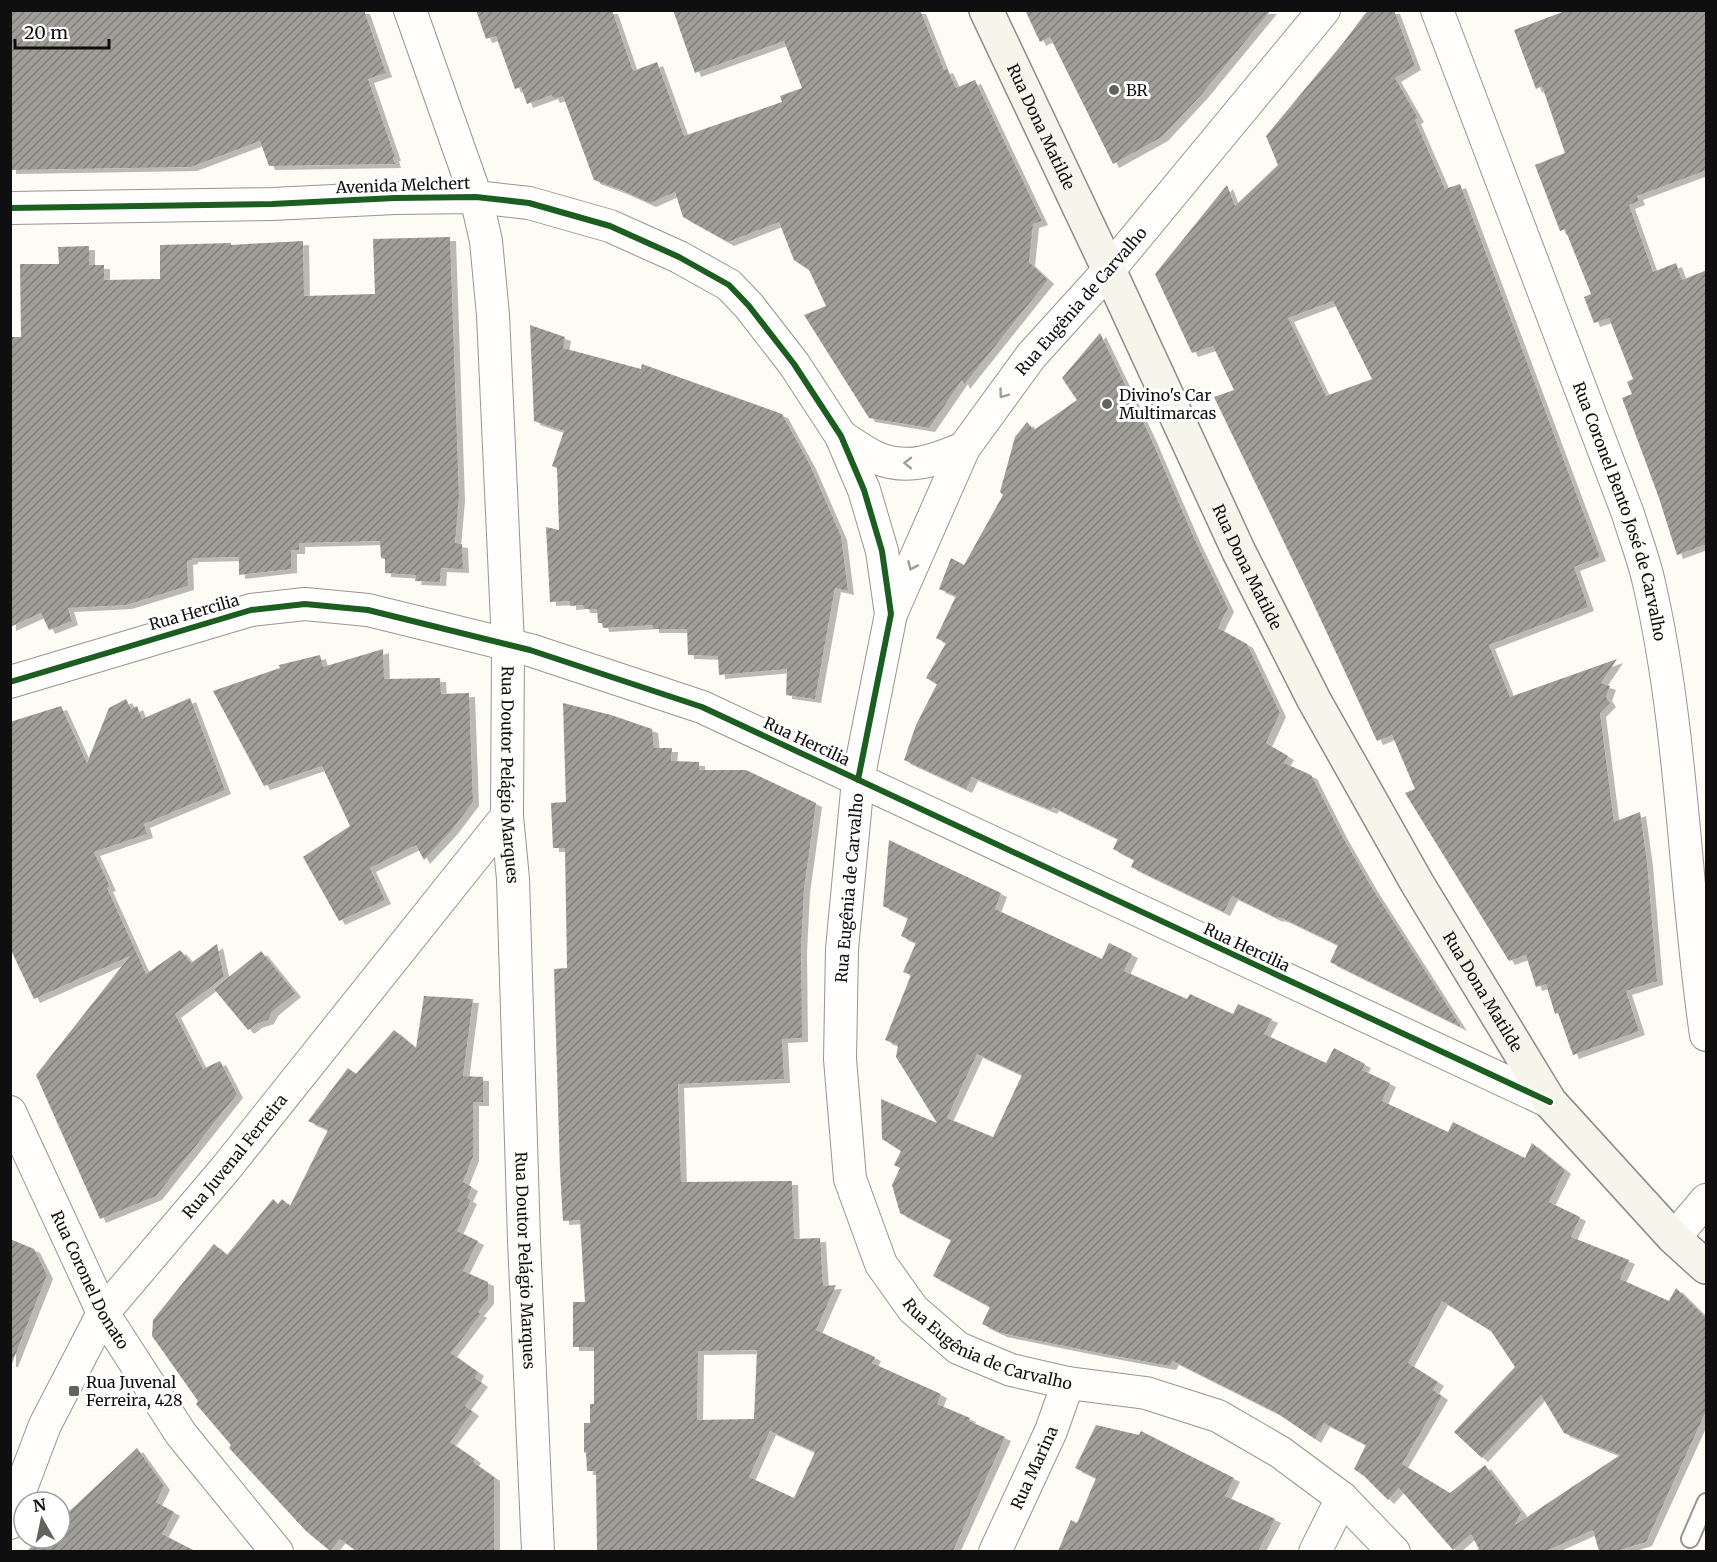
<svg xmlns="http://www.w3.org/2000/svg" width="1717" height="1562" viewBox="0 0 1717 1562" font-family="Merriweather,serif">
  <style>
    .building { fill: url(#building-hatch); fill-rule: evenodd; filter: url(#shadow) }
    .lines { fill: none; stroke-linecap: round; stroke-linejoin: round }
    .lane-casing { stroke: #969592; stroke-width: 20 }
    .street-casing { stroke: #969592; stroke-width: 34 }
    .secondary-casing { stroke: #8c8c89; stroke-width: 36 }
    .lane { stroke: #fffefd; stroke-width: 16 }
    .street { stroke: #fffefd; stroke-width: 32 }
    .secondary { stroke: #f5f5eb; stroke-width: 33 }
    .cycleway-casing { stroke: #fff; stroke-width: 10 }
    .cycleway { stroke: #1b5e20; stroke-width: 6 }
    .oneway { stroke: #9f9e9e }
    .poi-dot { fill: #62625f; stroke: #fff; stroke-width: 2 }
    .labels { text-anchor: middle; stroke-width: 6; stroke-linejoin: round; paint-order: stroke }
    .poi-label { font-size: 16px; fill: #0f0f0f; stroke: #fff; text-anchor: start }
    .street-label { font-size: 16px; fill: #0f0f0f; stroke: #fff }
  </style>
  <defs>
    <pattern id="building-hatch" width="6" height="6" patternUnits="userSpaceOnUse" patternTransform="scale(1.5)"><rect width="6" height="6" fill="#a09e99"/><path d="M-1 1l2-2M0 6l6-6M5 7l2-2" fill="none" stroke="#817f7b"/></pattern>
    <filter id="shadow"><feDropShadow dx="6" dy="4" stdDeviation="0" flood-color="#0004"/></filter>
  </defs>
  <rect width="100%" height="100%" fill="#fcfbf4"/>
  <path class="building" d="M10,10H364L386,73L368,79L395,157H393L395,164L269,166L260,141L191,167L10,170Z
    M476,10H612L633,71L657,62L684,136L782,102L780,96L802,88L784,41L695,73L673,10H920L944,70L947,69L956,88L975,80L1042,221L1033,224L1029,262L1048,280L964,385L962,380L929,428L869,418L804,315L826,306L809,270L794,260L779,222L728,242L683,217L675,192L650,203L621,190L594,180L563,96L554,99L552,95L527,104L521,87L515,89L496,36L486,39Z
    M1025,10H1271L1202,94L1162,137L1113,164L1050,37L1040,42Z
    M1368,10H1394L1415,66L1395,78L1418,118L1415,120L1445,189L1460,184L1600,557L1574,567L1588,607L1489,645L1510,697L1617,659L1601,683L1610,686L1606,697L1610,703L1600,713L1614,822L1640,812L1647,862L1657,981L1626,991L1639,1031L1573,1055L1558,1013L1555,1014L1546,984L1536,987L1526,955L1509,961L1405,793L1415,789L1392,735L1377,741L1307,590L1214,397L1234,390L1213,346L1192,353L1155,274L1227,185L1235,206L1278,165L1266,136L1343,43ZM1333,301L1372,379L1326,396L1288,318Z
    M1568,10H1707V170L1637,196L1639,201L1629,205L1653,272L1676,263L1682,280L1707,270V544L1677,555L1659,498L1622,398L1632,394L1627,382L1633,379L1609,318L1594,323L1584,297L1591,294L1565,229L1560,231L1535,165L1565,153L1542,86L1536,89L1514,30Z
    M450,237L459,497L455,543L462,544L463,569L441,568L440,582L415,581L416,575L385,573V559L381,558L380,541L299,543V550H291V569L239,575V557L192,558V560L187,561L188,586L126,605L68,608L72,621L49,630L41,613L10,627V337H21L20,264H59L58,247L89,246V265H104V280L160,279V245L231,243V245L303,241L304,296L375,294L373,239Z
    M530,325L565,337L563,348L641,369L642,364L782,414L810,465L841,536L848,591L835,588L815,699L786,695L787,669L719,675L718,656L688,655L687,629H653V625L603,628L602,623H598L597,609H584L583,605L570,606V601L550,602L546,527L559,530L557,468L552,466L564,431L534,421Z
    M1100,333L1149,434L1194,538L1228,608L1218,628L1247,644L1280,713L1266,743L1288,756L1284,763L1311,775L1342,836L1372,888L1461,1027L1330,962L1338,945L1284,919L1278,917L1277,918L1232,896L1224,912L1131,867L1134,860L1113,849L1118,839L1053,807L1051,810L972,777L966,789L904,760L916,725L937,684L926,678L946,643L936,638L956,596L939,589L951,558L964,565L1003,495L1000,492L1015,437L1027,422L1034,430L1077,400L1062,378Z
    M383,649L384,679L440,678L441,694L469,693L473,802L451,831L424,860L416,845L370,868L385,900L339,921L303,857L350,826L322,766L264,786L213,691L280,668L279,665L320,655L323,667Z
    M190,698L225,790L144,824L147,834L94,852L110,887L107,888L146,974L180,950L191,963L217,944L224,977L175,1014L203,1069L220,1061L237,1094L156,1196L100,1219L36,1075L130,956L34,999L10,948V722L61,706L87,763L109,708L126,699L131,709L137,706L142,719Z
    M563,703L611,715L652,729L654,748H672L671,761L699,762V770H746L816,803L804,889L801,948L802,1038L782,1039L784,1079L678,1084L681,1182L792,1181L794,1239L820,1238L823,1286L836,1285L816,1330L875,1357L872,1363L941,1394L937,1404L970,1418L969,1421L1005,1437L953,1551H597L596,1471H587L586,1452L584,1453V1423H590V1404H594V1347H573V1302H585L580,1220L563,1221L560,1171L554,969L567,968L565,848H553L551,803L566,802ZM757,1350L754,1419L697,1420L698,1351ZM770,1431L815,1452L794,1498L749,1477Z
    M889,840L1001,893L995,909L1102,959L1109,943L1132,954L1124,971L1187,999L1190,994L1233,1014L1238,1004L1272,1019L1264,1034L1326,1063L1334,1048L1365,1064L1362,1070L1390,1083L1382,1101L1448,1132L1453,1122L1525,1158L1532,1143L1565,1170L1549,1202L1580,1217L1571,1237L1629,1260L1620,1279L1669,1301L1676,1288L1707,1319V1409L1646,1542L1617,1551H1599L1593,1530L1546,1551H1475L1479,1549L1471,1534L1453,1550L1399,1488L1388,1500L1364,1476L1354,1469L1366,1445L1324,1423L1315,1439L1277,1413L1173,1361L1170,1366L1099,1353L1001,1333L982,1324L990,1307L933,1276L951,1240L900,1213L892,1185L900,1168L894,1165L901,1151L882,1139L881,1099L937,1123L896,1057L898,1045L885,1040L911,975L903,972L916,943L901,936L908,918L883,906ZM977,1054L1022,1075L993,1137L947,1118ZM1442,1301L1491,1331L1515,1367L1454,1432L1482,1458L1541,1395L1564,1433L1620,1455L1515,1525L1521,1512L1485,1465L1450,1493L1402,1464L1442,1396L1433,1390L1438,1382L1408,1363Z
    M261,951L295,993L272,1012L268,1020L256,1024L248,1030L214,989Z
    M424,996L473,999L463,1076L483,1077V1102H473V1157L463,1182L472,1187L467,1198L471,1200L457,1231L478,1241L463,1271L488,1282V1300L478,1312L481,1314L451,1353L478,1372L475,1378L482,1383L465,1406L473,1412L450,1442L475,1459L473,1462L494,1477V1551H356L340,1539L330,1551L306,1531L229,1448L231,1445L196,1404L198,1401L152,1336L153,1320L214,1244L227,1255L273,1199L278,1204L282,1199L290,1206L328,1130L308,1121L348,1068L356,1074L394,1030L416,1048Z
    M10,1239L34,1249L47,1275L12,1363H10Z
    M1096,1425L1139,1435L1141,1431L1234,1478L1225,1496L1275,1519L1258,1551H1058L1071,1520L1077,1523L1096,1478L1075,1468Z
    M137,1448L164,1486L156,1502L174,1512L162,1534L195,1551H27L41,1538H60V1520Z"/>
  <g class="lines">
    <defs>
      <path id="lane" d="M1690,1539L1706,1502"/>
      <g id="street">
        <path id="s1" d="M410,10L476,197L486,241L493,315L508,644L507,816L513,879L524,1240L538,1552"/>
        <path id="s2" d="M1324,10L1109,270L1031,356L964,448L891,614L858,780L842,949L840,1059L850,1179L881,1264L913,1309L958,1348L1011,1370L1068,1383L1146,1393L1218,1416L1280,1452L1342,1498L1394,1552"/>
        <path id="s3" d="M1437,10L1628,514C1635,537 1644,560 1649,583C1683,730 1684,886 1706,1035"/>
        <path d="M10,208L272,204L395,198L476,197L529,203L610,226L679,257L729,285L749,306L794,364L841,436L864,490L882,551L891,614"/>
        <path d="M841,436C852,443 865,453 877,458C908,471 936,460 964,448"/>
        <path d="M10,682L251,610L305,604L368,610L530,650L702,707L1550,1102"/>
        <path id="s4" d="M10,1112L103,1313L181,1434L277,1552"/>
        <path d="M1674,1238L1706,1200"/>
        <path id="s5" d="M10,1523L18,1496L45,1425L103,1313L226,1168L507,816"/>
        <path id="s6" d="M995,1552L1051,1431L1068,1383"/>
        <path d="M1315,1552L1342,1498"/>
      </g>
      <g id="secondary">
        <path id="s7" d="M986,10L1109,270L1239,552L1314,700L1417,883L1550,1102L1674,1238L1706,1267"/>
      </g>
    </defs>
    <use href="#lane" class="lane-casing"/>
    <use href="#street" class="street-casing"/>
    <use href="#secondary" class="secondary-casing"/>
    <use href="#lane" class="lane"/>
    <use href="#street" class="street"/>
    <use href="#secondary" class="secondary"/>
    <defs>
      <path id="cycleway" d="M10,208L272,204L395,198L476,197L529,203L610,226L679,257L729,285L749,306L794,364L841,436L864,490L882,551L891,614L858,780
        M10,682L251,610L305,604L368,610L530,650L702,707L1550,1102"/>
    </defs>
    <use href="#cycleway" class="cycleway-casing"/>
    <use href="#cycleway" class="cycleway"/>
  </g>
  <defs><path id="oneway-chevron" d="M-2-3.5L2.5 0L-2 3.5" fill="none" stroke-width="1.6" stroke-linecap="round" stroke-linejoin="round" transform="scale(1.5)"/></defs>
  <g class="oneway">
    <use href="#oneway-chevron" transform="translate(1003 394) rotate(126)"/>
    <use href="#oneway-chevron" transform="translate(908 463) rotate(-179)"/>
    <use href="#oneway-chevron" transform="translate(912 566) rotate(114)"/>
  </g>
  <g class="poi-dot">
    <circle cx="1114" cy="90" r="6"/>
    <circle cx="1107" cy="404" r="6"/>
    <rect x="68" y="1385" width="12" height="12" rx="3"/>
  </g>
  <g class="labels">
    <g class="poi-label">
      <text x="1126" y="96">BR</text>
      <text x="1119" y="401">Divino's Car<tspan x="1119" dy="18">Multimarcas</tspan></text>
      <text x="86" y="1388">Rua Juvenal<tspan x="86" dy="18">Ferreira, 428</tspan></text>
    </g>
    <g class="street-label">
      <text dy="6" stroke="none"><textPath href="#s7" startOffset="129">Rua Dona Matilde</textPath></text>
      <text transform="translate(403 185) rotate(-2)" y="6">Avenida Melchert</text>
      <text transform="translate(1081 301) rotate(-49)" y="6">Rua Eugênia de Carvalho</text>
      <text dy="6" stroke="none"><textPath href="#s3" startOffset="534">Rua Coronel Bento José de Carvalho</textPath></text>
      <text dy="6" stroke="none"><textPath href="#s7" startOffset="615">Rua Dona Matilde</textPath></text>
      <text transform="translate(194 612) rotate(-16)" y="6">Rua Hercilia</text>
      <text transform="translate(807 741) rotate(25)" y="6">Rua Hercilia</text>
      <text dy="6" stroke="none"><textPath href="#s1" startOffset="778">Rua Doutor Pelágio Marques</textPath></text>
      <text transform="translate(849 888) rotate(-85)" y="6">Rua Eugênia de Carvalho</text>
      <text transform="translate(1247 947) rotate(25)" y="6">Rua Hercilia</text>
      <text dy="6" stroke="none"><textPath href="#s7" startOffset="1101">Rua Dona Matilde</textPath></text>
      <text dy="6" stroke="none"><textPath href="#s5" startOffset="435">Rua Juvenal Ferreira</textPath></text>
      <text dy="6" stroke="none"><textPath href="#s1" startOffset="1264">Rua Doutor Pelágio Marques</textPath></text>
      <text dy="6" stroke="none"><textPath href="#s4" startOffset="186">Rua Coronel Donato</textPath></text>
      <text dy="6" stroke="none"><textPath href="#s2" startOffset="1548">Rua Eugênia de Carvalho</textPath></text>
      <text dy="6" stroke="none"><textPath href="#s6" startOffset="93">Rua Marina</textPath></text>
    </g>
  </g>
  <rect width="1717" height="1562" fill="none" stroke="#0f0f0f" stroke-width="24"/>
  <g transform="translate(42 1520) rotate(351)"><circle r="28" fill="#ffffff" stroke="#9f9f9f" stroke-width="1.5"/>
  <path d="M0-4.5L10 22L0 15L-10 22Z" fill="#62625f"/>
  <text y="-9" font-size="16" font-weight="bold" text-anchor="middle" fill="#0f0f0f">N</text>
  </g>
  <path d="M15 39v9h94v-9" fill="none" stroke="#0f0f0f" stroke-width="3"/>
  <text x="24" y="39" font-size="18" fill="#0f0f0f" stroke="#ffffff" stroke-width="4.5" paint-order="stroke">20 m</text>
</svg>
